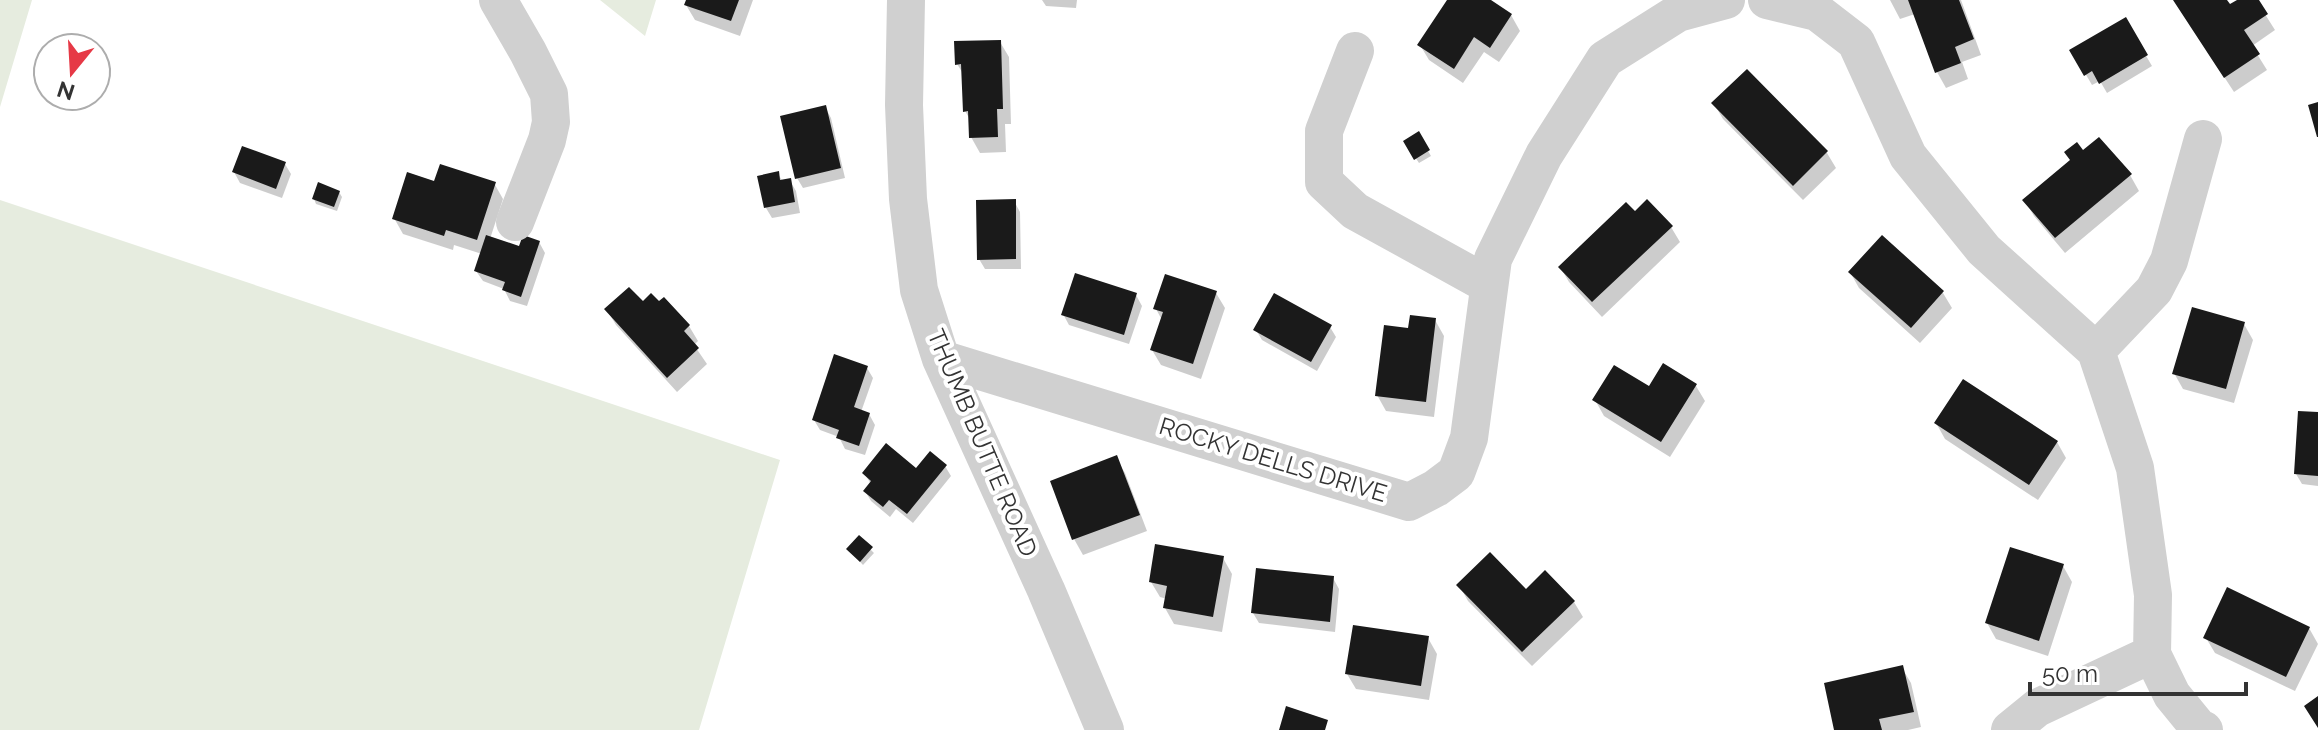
<svg xmlns="http://www.w3.org/2000/svg" width="2318" height="730" viewBox="0 0 2318 730" font-family="Raleway,sans-serif">
  <style>
    .green { fill: #e6ecdf }
    .shadow { fill: #0003 }
    .building { fill: #1a1a1a }
    .lines { fill: none; stroke-linecap: round; stroke-linejoin: round }
    .minor { stroke: #d0d0d0; stroke-width: 38 }
    .labels { text-anchor: middle; stroke-width: 8; stroke-linejoin: round; paint-order: stroke }
    .street-label { font-size: 24px; fill: #333; stroke: #fff }
  </style>
  <rect width="100%" height="100%" fill="#fff"/>
  <path class="green" d="M0,0H32L0,107Z
    M600,0H656L645,36Z
    M0,200L780,460L699,730H0Z"/>
  <path class="shadow" d="M688,0H753L740,36L695,20L686,5Z
    M1042,0H1077L1076,8L1046,6Z
    M1449,0H1487L1511,15L1520,31L1499,62L1484,52L1463,83L1429,60L1420,45Z
    M1890,0H1961L1981,55L1962,62L1968,79L1946,88L1937,72L1915,14L1900,19Z
    M2179,0H2225L2229,7L2241,0H2256L2275,30L2252,46L2267,70L2234,92L2185,17Z
    M2125,20L2152,66L2107,93L2100,81L2092,85L2072,51Z
    M1000,42L1009,57L1011,124H1005L1006,152L980,153L971,137V121L965,111L964,75L957,64Z
    M1747,71L1827,153L1836,168L1803,200L1723,119L1714,104Z
    M825,107L831,118L845,178L803,188L797,178Z
    M1418,134L1431,156L1419,163L1405,142Z
    M2083,153L2130,175L2139,191L2065,253L2034,216L2025,201Z
    M285,164L291,174L282,198L240,183L234,172Z
    M778,174L783,182L790,181L796,191L800,213L772,218L766,208Z
    M436,183H494L503,199L490,239L520,248L539,242L545,253L527,306L510,301L504,289L483,281L476,271L482,254L454,245L453,250L403,234L394,218Z
    M339,192L342,197L337,211L316,204L314,199Z
    M1014,201L1020,212L1021,269H985L979,259Z
    M1671,227L1680,242L1602,317L1569,282L1560,267Z
    M1882,238L1943,293L1952,308L1920,343L1859,288L1850,272Z
    M1216,293L1225,308L1201,379L1161,365L1152,350L1162,320L1156,309Z
    M1136,295L1142,306L1129,344L1069,325L1063,314Z
    M643,304L689,326L698,341L694,345L707,364L677,392L616,325L607,310Z
    M1435,320L1444,336L1434,417L1386,411L1377,395L1410,330Z
    M2244,324L2253,340L2234,403L2183,389L2174,373Z
    M1330,327L1336,337L1317,371L1262,340L1256,330Z
    M867,368L873,378L861,412L869,414L875,425L865,455L845,449L839,437L820,430L814,420Z
    M1696,386L1705,401L1670,457L1604,416L1595,400L1649,389Z
    M2318,414V486L2302,484L2296,474Z
    M1936,423L2057,442L2066,458L2038,500L1945,439Z
    M1116,458L1125,473L1147,531L1083,555L1074,539L1053,482Z
    M945,466L951,476L913,523L896,509L890,517L871,501L865,491L871,484L864,473Z
    M859,538L874,553L863,565L849,550Z
    M1223,558L1232,574L1222,632L1174,624L1165,608L1167,599L1160,597L1151,582Z
    M2063,566L2072,582L2048,656L1996,639L1987,623Z
    M1333,578L1339,589L1335,632L1259,623L1253,613Z
    M1459,585L1574,602L1583,617L1532,666L1468,601Z
    M2309,628L2318,644L2295,691L2215,653L2206,638Z
    M1428,638L1437,654L1429,700L1356,689L1347,674Z
    M1902,668L1911,683L1921,727L1908,730H1836Z"/>
  <path class="building" d="M686,0H739L731,21L684,5Z
    M1447,0H1491L1512,14L1490,48L1474,37L1454,69L1417,45Z
    M1908,0H1959L1974,39L1955,47L1961,63L1935,73Z
    M2173,0H2227L2230,4L2237,0H2259L2268,14L2244,30L2260,54L2224,78Z
    M2126,17L2148,55L2099,84L2092,71L2084,76L2069,50Z
    M1001,40L1003,109H997L998,137L969,138L968,111L963,112L961,64L955,65L954,41Z
    M1747,69L1828,151L1793,186L1711,103Z
    M2318,102V137H2317L2308,105Z
    M826,105L841,168L795,179L780,116Z
    M1419,131L1430,150L1414,160L1403,141Z
    M2099,137L2132,174L2055,238L2022,200L2070,160L2064,152L2077,142L2083,150Z
    M242,146L286,162L276,189L232,172Z
    M440,164L496,182L477,240L446,230L444,236L392,219L407,172L434,181Z
    M779,171L780,180L791,178L795,202L764,208L757,176Z
    M318,182L340,191L334,207L312,199Z
    M1016,199V259L977,260L976,200Z
    M1647,199L1673,226L1592,302L1558,267L1626,202L1635,211Z
    M486,235L519,246L523,235L540,241L521,297L502,290L505,282L474,271Z
    M1882,235L1944,291L1911,328L1848,272Z
    M1075,273L1137,293L1124,335L1061,315Z
    M1165,274L1217,291L1193,364L1150,350L1163,312L1153,309Z
    M629,287L643,301L651,293L659,301L664,297L690,325L684,331L699,348L667,378L604,309Z
    M1274,293L1332,325L1311,362L1253,330Z
    M2192,307L2245,322L2226,389L2172,374Z
    M1410,315L1436,318L1426,402L1375,396L1384,325L1408,328Z
    M834,354L868,366L854,407L870,413L859,446L836,438L839,430L812,420Z
    M1663,363L1697,384L1661,442L1592,400L1614,365L1649,386Z
    M1963,379L2058,441L2029,485L1934,423Z
    M2298,411L2318,412V476L2294,474Z
    M886,443L916,468L930,451L947,465L907,514L889,500L883,507L863,491L871,481L862,473Z
    M1117,455L1140,515L1072,540L1050,481Z
    M859,535L873,547L860,562L846,549Z
    M1155,544L1224,556L1213,617L1163,608L1167,586L1149,582Z
    M2010,547L2064,564L2039,641L1985,623Z
    M1490,552L1526,589L1545,570L1575,601L1522,652L1456,585Z
    M1256,568L1334,576L1330,622L1251,613Z
    M2227,587L2310,627L2286,677L2203,638Z
    M1353,625L1429,636L1421,686L1345,674Z
    M1903,665L1914,712L1879,719L1882,730H1834L1824,683Z
    M2318,696V728L2304,706Z
    M1286,706L1328,720L1325,730H1279Z"/>
  <g class="lines">
    <path class="minor" d="M498,0L528,52L549,94L551,122L547,140L515,222
      M906,0L904,105L908,199L919,290L941,359L1046,590L1105,730
      M1767,0L1817,12L1856,42L1908,156L1984,250L2096,351L2135,468L2153,595L2152,654L2172,695L2199,728L2204,730
      M1355,51L1324,131V182L1355,211L1489,285
      M2096,351L2154,290L2169,261L2203,139
      M941,359L1409,502L1436,488L1456,473L1469,438L1493,259L1544,155L1605,59L1678,13L1726,0
      M2010,730L2037,708L2152,654"/>
  </g>
  <g class="labels">
    <g class="street-label">
      <text transform="translate(982 443) rotate(67)" y="8">THUMB BUTTE ROAD</text>
      <text transform="translate(1273 460) rotate(17)" y="8">ROCKY DELLS DRIVE</text>
    </g>
  </g>
  <g transform="translate(72 72) rotate(198)"><circle r="38" fill="#ffffff" stroke="#adadad" stroke-width="2"/>
  <path d="M0-6L14 30L0 20L-14 30Z" fill="#e63946"/>
  <text y="-12" font-size="22" font-weight="bold" text-anchor="middle" fill="#333333">N</text>
  </g>
  <path d="M2030 682v12h216v-12" fill="none" stroke="#333333" stroke-width="4"/>
  <text x="2042" y="682" font-size="24" fill="#333333" stroke="#ffffff" stroke-width="6" paint-order="stroke">50 m</text>
</svg>
